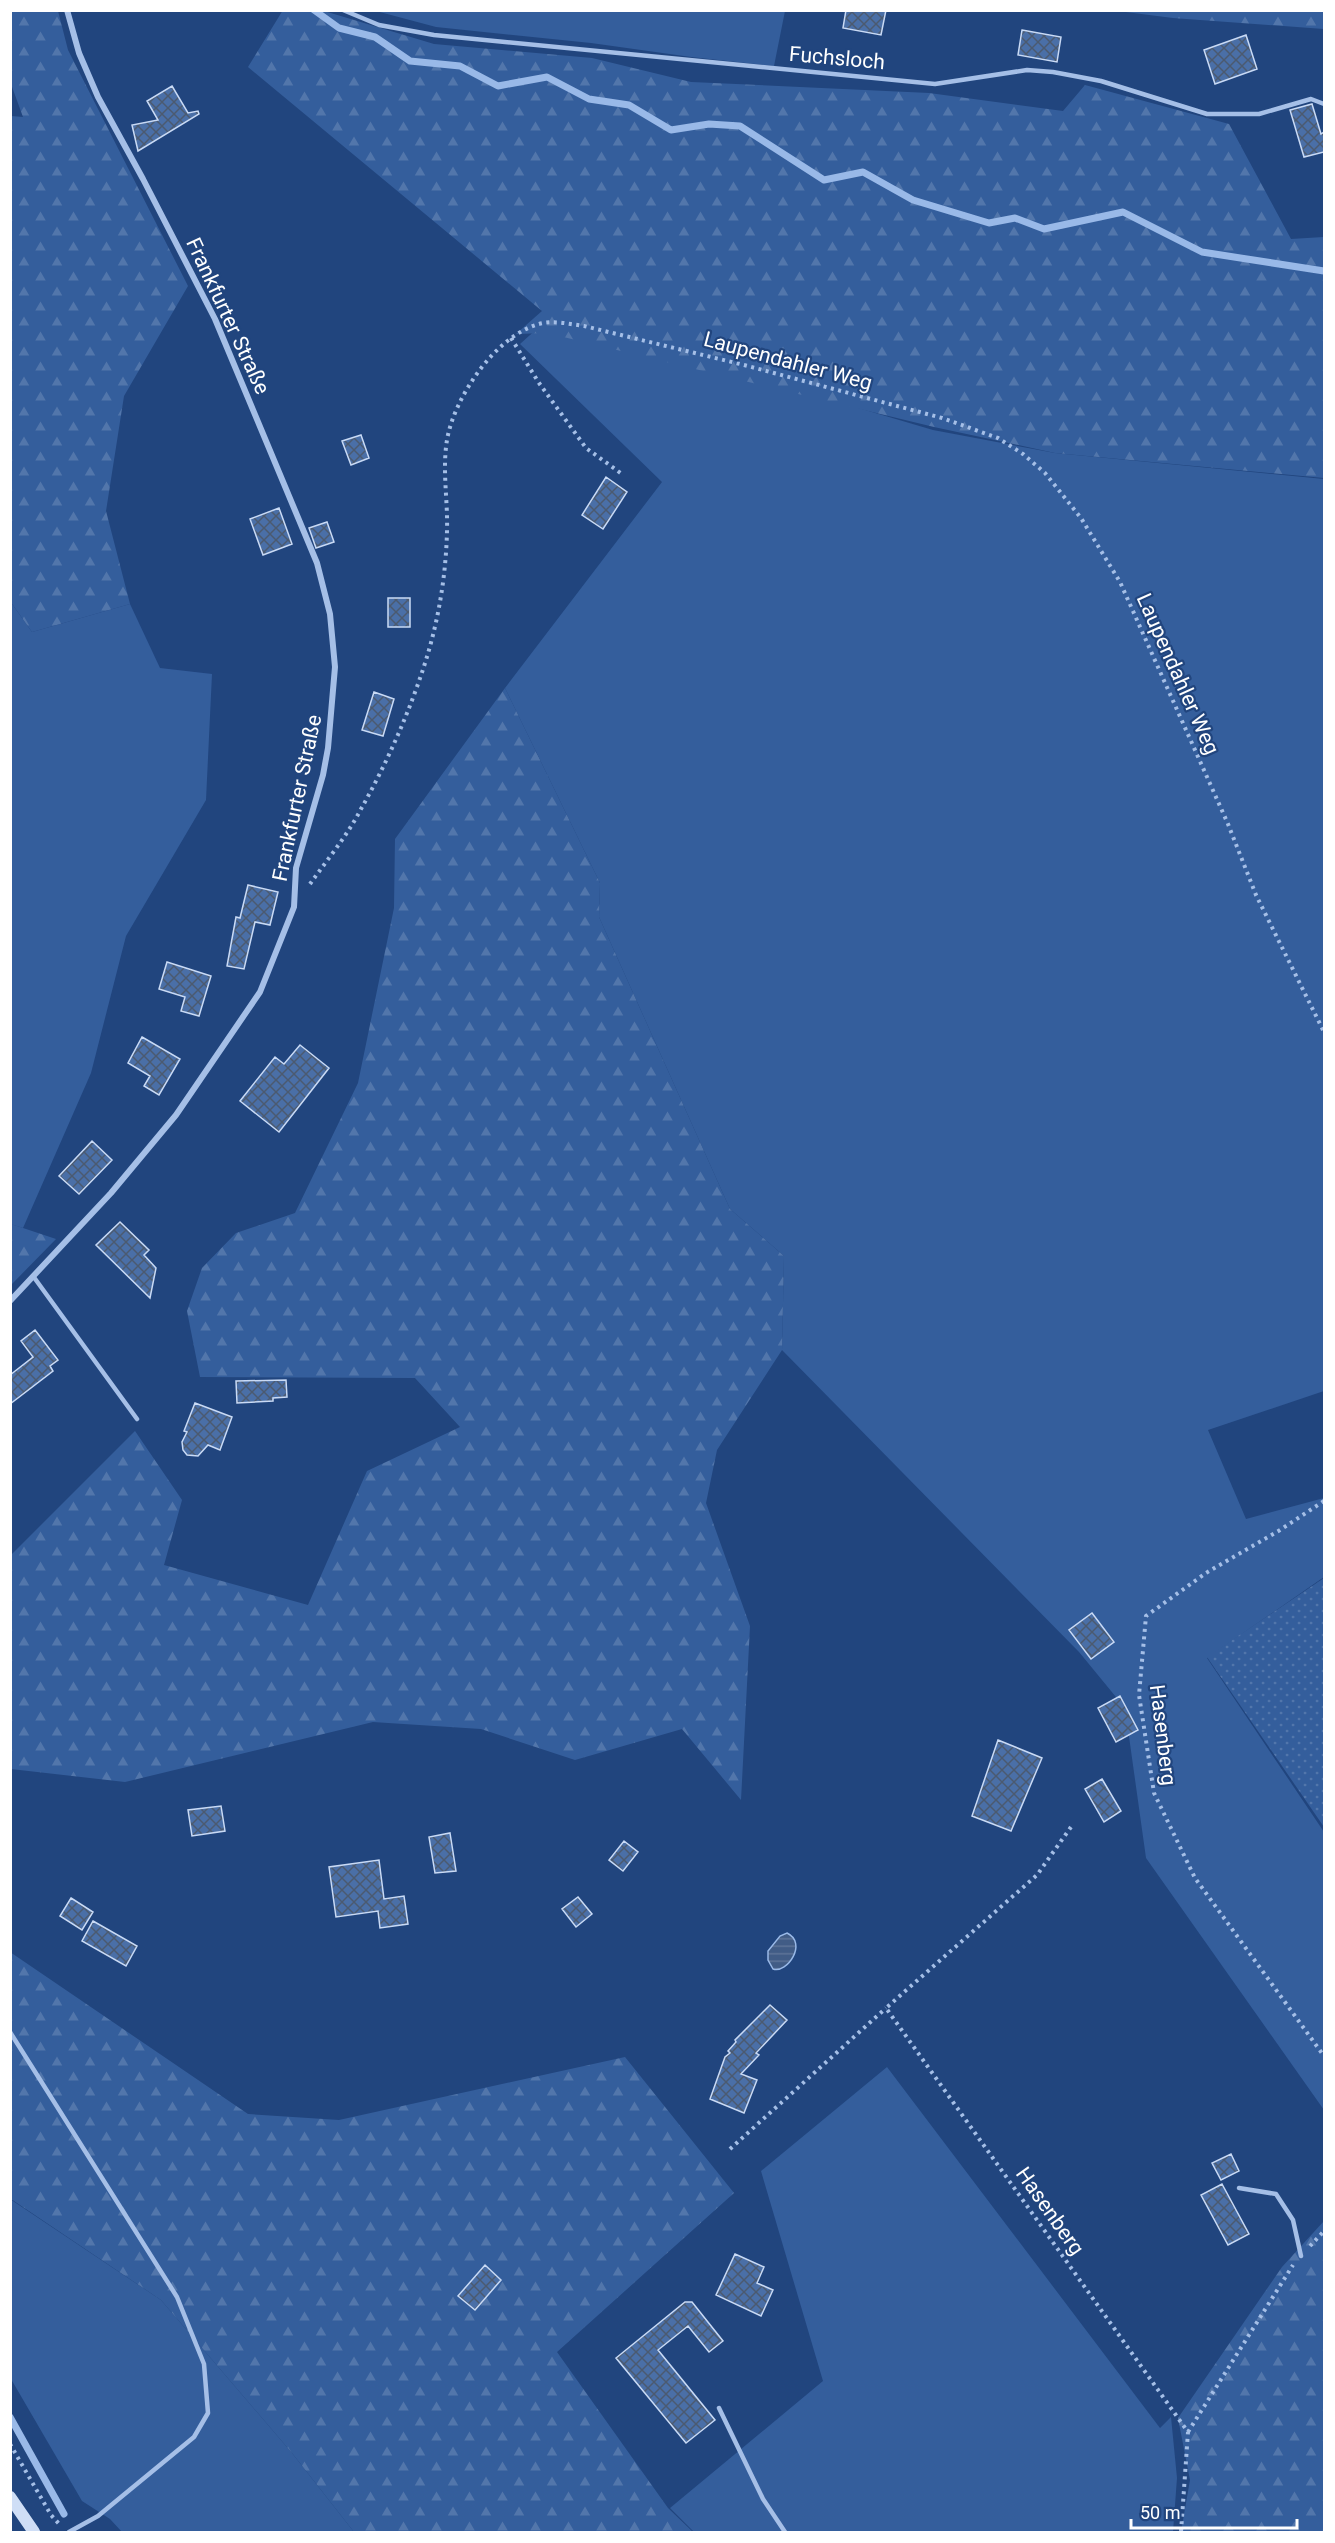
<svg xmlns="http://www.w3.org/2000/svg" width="1335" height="2543" viewBox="0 0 1335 2543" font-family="Roboto,sans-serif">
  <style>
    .grass { fill: #345e9c }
    .forest { fill: url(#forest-firs) }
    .garden { fill: url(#garden-dots) }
    .water { fill: url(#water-rules); stroke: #99b9e8; stroke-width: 1.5 }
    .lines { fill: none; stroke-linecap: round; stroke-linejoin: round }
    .stream { stroke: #99b9e8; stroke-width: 7 }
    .building { fill: url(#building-cross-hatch); stroke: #c9daf5; stroke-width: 1.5 }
    .path { stroke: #a5bfe7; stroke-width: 4; stroke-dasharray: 3 4.5; stroke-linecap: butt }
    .service { stroke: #a5bfe7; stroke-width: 4.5 }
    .minor { stroke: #a5bfe7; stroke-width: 6 }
    .secondary { stroke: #cfdef6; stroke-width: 12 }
    .labels { text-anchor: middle; stroke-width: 4.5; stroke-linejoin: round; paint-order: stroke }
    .street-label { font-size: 21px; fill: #fff; stroke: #21457e }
  </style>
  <defs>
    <pattern id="forest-firs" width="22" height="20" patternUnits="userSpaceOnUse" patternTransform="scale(1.5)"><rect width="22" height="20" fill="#345e9c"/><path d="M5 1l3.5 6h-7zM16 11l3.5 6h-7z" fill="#5276ab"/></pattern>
    <pattern id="garden-dots" width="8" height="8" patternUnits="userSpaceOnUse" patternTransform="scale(1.5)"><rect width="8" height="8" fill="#345e9c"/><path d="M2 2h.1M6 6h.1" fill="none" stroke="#5276ab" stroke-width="1.8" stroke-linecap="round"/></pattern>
    <pattern id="water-rules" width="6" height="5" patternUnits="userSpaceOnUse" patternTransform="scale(1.5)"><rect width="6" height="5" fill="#415c86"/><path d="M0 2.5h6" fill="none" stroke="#5e7498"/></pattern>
    <pattern id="building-cross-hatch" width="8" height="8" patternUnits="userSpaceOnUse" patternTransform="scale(1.5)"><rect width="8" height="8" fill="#4a6fa7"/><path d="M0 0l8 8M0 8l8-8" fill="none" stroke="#4b5a70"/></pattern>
  </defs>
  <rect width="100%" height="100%" fill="#21457e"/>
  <path class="grass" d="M376,11H785L774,66L691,57L591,43L436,27Z
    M550,317L933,430L1055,453L1324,479V1391L1208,1430L1246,1519L1324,1498V1577L1207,1658L1324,1832V2110L1146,1858L1125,1708L1079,1652L782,1350L784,1256L730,1209L599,917L600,883L505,688L662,482L520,344Z
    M10,601L32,632L130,604L160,668L212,674L206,800L126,936L91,1073L23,1228L10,1224Z
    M887,2067L1160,2428L1171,2417L1177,2478L1173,2532H694L670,2508L823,2381L761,2171Z
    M10,2199L161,2300L292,2453L354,2532H122L110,2519L82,2501L11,2379Z"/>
  <path class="forest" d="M11,10L58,11L68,50L188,286L124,396L106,511L130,604L32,632L10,601L11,116L23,117L11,84Z
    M283,10L324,11L434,44L592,58L691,82L929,93L1063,111L1085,85L1229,124L1291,239L1324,237V478L1055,453L934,427L547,333L516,334L542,311L248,67Z
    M1118,11H1324V29L1173,18Z
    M505,688L600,883L599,917L730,1209L784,1256L782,1350L717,1450L706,1503L750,1626L741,1800L682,1729L575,1760L481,1729L373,1722L125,1782L11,1769V1555L135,1431L182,1500L164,1565L308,1605L367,1471L460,1427L415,1378L200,1377L187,1311L202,1268L236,1233L295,1213L358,1083L394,908L395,839Z
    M11,1224L56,1239L11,1285L10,1224Z
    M10,1952L248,2114L339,2120L625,2057L734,2193L557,2352L668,2508L693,2532H354L292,2453L161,2300L11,2199Z
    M1324,2221V2532H1181L1190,2480L1178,2418L1282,2267Z"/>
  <path class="garden" d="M1324,1578V1827L1207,1657Z"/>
  <path class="water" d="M787,1933C808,1943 787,1974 773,1969L768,1960V1951L780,1936Z"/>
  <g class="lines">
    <path class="stream" d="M314,10L339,28L375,37L410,61L460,66L498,86L547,77L589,99L629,105L671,130L709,124L740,126L824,180L863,172L913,200L989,223L1015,218L1044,229L1123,212L1202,252L1324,271
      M10,2417L64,2514"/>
  </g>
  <path class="building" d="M846,10H886L881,35L843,28Z
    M1022,30L1061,37L1057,62L1018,55Z
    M1246,35L1257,69L1215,84L1204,50Z
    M172,86L188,113L198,111L199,114L138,151L132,125L158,120L147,101Z
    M1312,104L1321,134L1324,132V152L1304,157L1290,110Z
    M361,435L369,458L351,465L342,441Z
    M606,477L627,492L603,529L582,515Z
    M279,508L292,544L263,555L250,519Z
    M327,522L334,542L316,548L309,528Z
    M388,598H410V627H388Z
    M374,692L394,699L383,736L362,730Z
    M248,885L278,892L270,925L255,922L244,969L227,966L236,917L240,918Z
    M167,962L211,976L199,1016L181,1011L185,997L159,989Z
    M142,1037L180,1059L159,1095L144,1086L150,1076L128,1063Z
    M300,1045L329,1068L279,1132L240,1101L275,1057L284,1064Z
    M92,1141L112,1160L79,1194L59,1176Z
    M120,1222L149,1250L144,1255L156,1268L150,1298L96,1245Z
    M35,1330L58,1360L50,1366L53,1371L10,1404V1375L33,1357L21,1341Z
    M286,1380L287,1397L273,1398V1401L237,1403L236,1381Z
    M195,1403L232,1417L220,1450L208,1445L198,1456L187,1455L183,1450L182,1442L187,1432L184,1431Z
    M1092,1613L1114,1642L1091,1659L1069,1630Z
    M1120,1696L1138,1730L1116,1742L1098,1708Z
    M998,1740L1042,1758L1011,1831L972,1816Z
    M1102,1779L1121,1811L1104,1822L1085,1789Z
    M221,1806L225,1831L192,1836L188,1810Z
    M450,1833L456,1871L435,1873L429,1837Z
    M624,1841L638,1852L623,1871L609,1860Z
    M379,1860L384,1899L404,1896L408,1924L380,1928L378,1911L336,1917L329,1867Z
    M578,1897L592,1914L576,1927L562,1909Z
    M71,1898L93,1912L82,1930L60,1916Z
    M93,1921L137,1946L126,1966L82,1941Z
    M770,2005L787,2020L756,2053L759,2055L741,2074L757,2080L744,2113L710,2099L725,2057L730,2053L728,2051L736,2042L735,2040Z
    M1231,2154L1239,2171L1221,2180L1212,2163Z
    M1222,2184L1249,2234L1228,2245L1201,2195Z
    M735,2254L764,2267L757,2283L773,2290L761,2316L716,2295Z
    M485,2265L501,2280L475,2310L458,2296Z
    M685,2302H692L723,2341L709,2352L688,2326L658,2350L715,2420L686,2443L616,2358Z"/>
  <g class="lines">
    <path class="path" d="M511,338L539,383L586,448L622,474
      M310,884C327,860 347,836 361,809C387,763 410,711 426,660C439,618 446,574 447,531C448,501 442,470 447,440C454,398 495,336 539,324C553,320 569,324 584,326L744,365L942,418L998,438L1023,454L1045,473L1081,518L1120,582L1228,824L1256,895L1324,1032
      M1324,1501L1280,1530L1206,1573L1146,1616L1139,1695L1154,1793L1195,1878L1324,2056
      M1071,1827L1037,1875L886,2008L1188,2432L1181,2532
      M730,2149L886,2008
      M1310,2246L1324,2231
      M1188,2432L1293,2265
      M10,2444L51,2515L60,2525"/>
    <path class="service" d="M343,10L379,25L434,35L935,84L1027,70L1053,72L1101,81L1207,114H1259L1311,99L1324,104
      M33,1276L137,1419
      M10,2032L177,2297L204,2364L208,2413L194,2437L98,2516L69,2532
      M1239,2188L1276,2194L1293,2220L1301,2256
      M719,2408L763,2499L785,2532"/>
    <path class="minor" d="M10,1301L111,1193L176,1115L260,992L294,907L296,868L323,775L328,748L335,667L330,614L317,563L215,319L143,179L98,97L79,53L67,10"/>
    <path class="secondary" d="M10,2497L34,2532"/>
  </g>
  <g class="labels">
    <g class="street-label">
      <text transform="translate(837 58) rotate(5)" y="7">Fuchsloch</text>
      <text transform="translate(228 316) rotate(65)" y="7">Frankfurter Straße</text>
      <text transform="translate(788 361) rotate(15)" y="7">Laupendahler Weg</text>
      <text transform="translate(1178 674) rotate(66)" y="7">Laupendahler Weg</text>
      <text transform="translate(297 798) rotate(-78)" y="7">Frankfurter Straße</text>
      <text transform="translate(1163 1735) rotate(83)" y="7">Hasenberg</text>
      <text transform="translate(1050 2211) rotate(55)" y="7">Hasenberg</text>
    </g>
  </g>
  <rect width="1335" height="2543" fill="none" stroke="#ffffff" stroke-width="24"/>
  <path d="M1131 2519v9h166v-9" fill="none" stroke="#ffffff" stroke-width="3"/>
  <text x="1140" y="2519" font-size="18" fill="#ffffff" stroke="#21457e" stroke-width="4.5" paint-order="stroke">50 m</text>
</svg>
